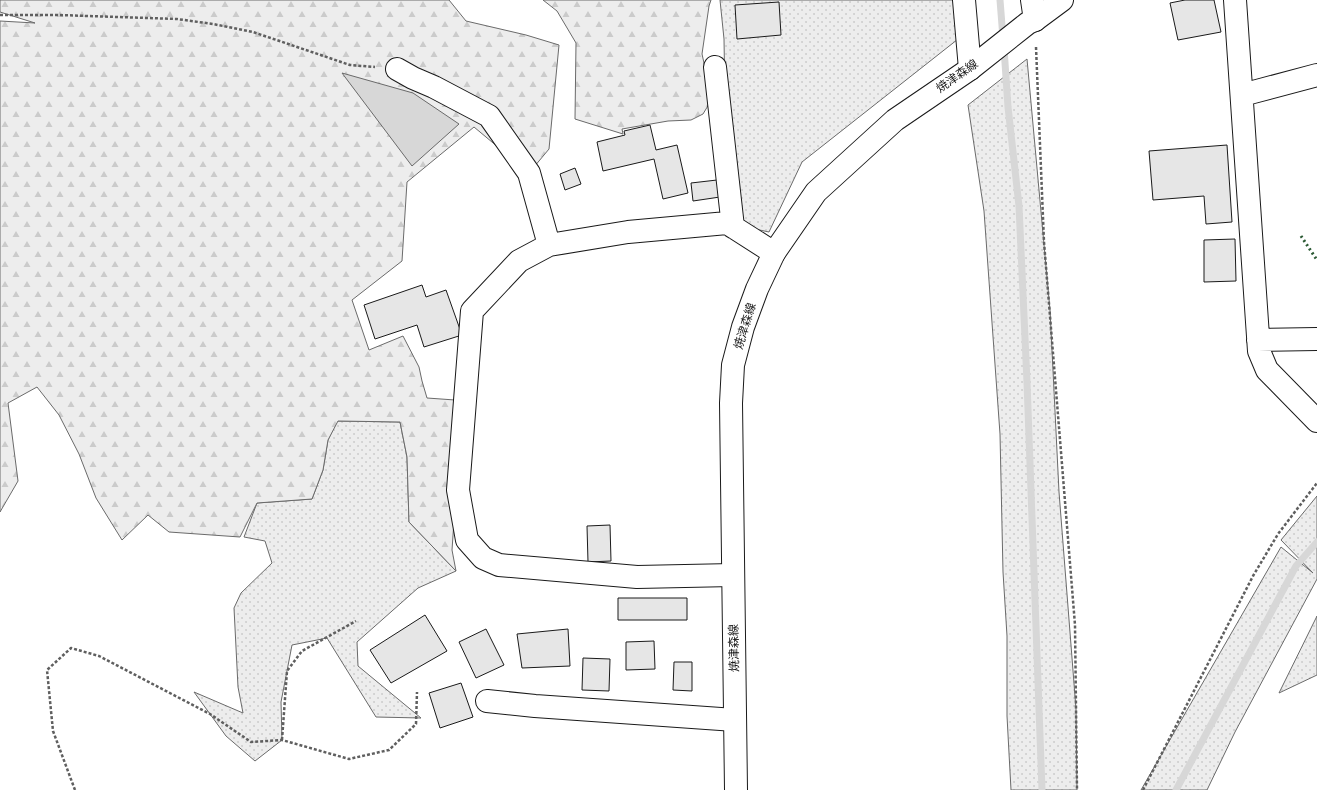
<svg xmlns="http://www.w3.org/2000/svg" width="1317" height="790" viewBox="0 0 1317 790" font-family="Poppins,'Noto Sans JP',sans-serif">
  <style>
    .grass { fill: url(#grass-dots); stroke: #6a6a6a }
    .forest { fill: url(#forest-firs); stroke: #6a6a6a }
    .water { fill: #d7d7d7; stroke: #6a6a6a }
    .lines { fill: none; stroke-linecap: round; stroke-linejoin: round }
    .stream { stroke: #d7d7d7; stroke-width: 7 }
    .building { fill: #e6e6e6; stroke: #1a1a1a }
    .minor-casing { stroke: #1a1a1a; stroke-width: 24 }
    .major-casing { stroke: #1a1a1a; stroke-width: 24 }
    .path { stroke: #5f5f5f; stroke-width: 2.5; stroke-dasharray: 3 2; stroke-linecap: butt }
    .minor { stroke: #fff; stroke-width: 22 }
    .major { stroke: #fff; stroke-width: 22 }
    .hedge { stroke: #2b5a34; stroke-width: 3; stroke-dasharray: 2 3; stroke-linecap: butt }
    .labels { text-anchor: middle; stroke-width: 3; stroke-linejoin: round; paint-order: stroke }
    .street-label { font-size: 12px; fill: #1a1a1a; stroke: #fff }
  </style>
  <defs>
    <pattern id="grass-dots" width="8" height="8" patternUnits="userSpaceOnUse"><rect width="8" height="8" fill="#ededed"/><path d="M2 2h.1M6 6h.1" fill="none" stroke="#cbcbcb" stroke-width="1.8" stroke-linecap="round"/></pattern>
    <pattern id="forest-firs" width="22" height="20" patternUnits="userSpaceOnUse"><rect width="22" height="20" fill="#ededed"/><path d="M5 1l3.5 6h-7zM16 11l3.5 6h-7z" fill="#cbcbcb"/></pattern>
  </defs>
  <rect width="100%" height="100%" fill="#fff"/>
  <path class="grass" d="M720,0H965L967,32L802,162L769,232L727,223L724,39Z
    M1027,59L1050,310L1059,492L1076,709L1077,790H1011L1007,716V636L1003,572L1000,434L984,211L968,105Z
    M337,421L400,422L407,457L409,522L456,571L418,588L357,642L358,666L421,718L376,717L327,638L292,645L281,702L282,740L255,761L226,736L194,692L243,713L238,687L234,608L241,593L272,563L265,541L244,537L257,503L312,499L323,470L328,440Z
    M1317,496V579L1235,732L1207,790H1141L1281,547L1313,573L1281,540Z
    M1317,616V675L1279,693Z"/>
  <path class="forest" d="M0,0H449L466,21L526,35L559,45L549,149L529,173L474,127L407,182L402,261L352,300L369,350L403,336L419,367L422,381L427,398L455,400L454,521L452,550L456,571L409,522L407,457L400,422L338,421L328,440L323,470L312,499L257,503L240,537L169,532L148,515L122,540L96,498L79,454L59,415L37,387L8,403L18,481L0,512V21L35,23L0,12Z
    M543,0H711L709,6L702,54L712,99L703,114L691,120L668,121L622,129L623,134L575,119L576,43L557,11Z"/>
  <path class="water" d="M342,73L413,93L459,124L412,166Z"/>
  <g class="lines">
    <path class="stream" d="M1000,0L1003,38
      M1004,48L1008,107L1019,206L1027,382L1042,790
      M1176,790L1296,566L1317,542"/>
  </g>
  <path class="building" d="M1185,0H1214L1221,32L1178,40L1170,3Z
    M779,2L781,35L737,39L735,5Z
    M650,125L656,150L677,145L688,193L663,199L654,159L603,171L597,142L625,135L624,131Z
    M1227,145L1232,222L1206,224L1204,196L1153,200L1149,151Z
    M575,168L581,184L565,190L560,174Z
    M717,180L720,197L693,201L691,183Z
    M1235,239L1236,281L1204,282V240Z
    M422,285L426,297L446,290L462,335L424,347L417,325L375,339L364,305Z
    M610,525L611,561L588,562L587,526Z
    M618,598H687V620H618Z
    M425,615L447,651L391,683L370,650Z
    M486,629L504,665L476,678L459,642Z
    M568,629L570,666L522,668L517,634Z
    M654,641L655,669L626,670V642Z
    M583,658L610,659L609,691L582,690Z
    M674,662H692V691L673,690Z
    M461,683L473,717L440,728L429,693Z"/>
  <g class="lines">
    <defs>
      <path id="minor" d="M964,0L970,69
        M1032,0L1035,20
        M1235,0L1259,351L1267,370L1317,421
        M715,67L733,227
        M397,69L413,78L434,87L489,116L529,173L549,245
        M1242,95L1317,75
        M1258,340L1317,339
        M733,575L637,577L499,565L483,558L467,540L458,490L472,311L519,261L549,245L628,232L727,223L774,253
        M487,701L535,706L735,720"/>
      <path id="major" d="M736,790L731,403L733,365L743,327L757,289L774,253L816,192L895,120L970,69L1028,23L1035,20L1062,0"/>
    </defs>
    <use href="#minor" class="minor-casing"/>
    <use href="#major" class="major-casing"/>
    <path class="path" d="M0,15H59L177,19L213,24L253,32L350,65L375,67
      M1036,47L1044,242L1075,625L1077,790
      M282,740L287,671L302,651L356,621
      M75,790L53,731L47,670L71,648L99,656L210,714L251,742L282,740L349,759L389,750L416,724L417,692
      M1143,790L1253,576L1278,534L1317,483"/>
    <use href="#minor" class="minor"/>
    <use href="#major" class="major"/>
    <path class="hedge" d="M1301,236L1317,260"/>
  </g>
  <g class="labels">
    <g class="street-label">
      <text transform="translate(957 76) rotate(-35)" y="4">焼津森線</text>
      <text transform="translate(745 326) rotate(-73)" y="4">焼津森線</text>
      <text transform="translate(734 648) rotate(-91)" y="4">焼津森線</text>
    </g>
  </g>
</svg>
